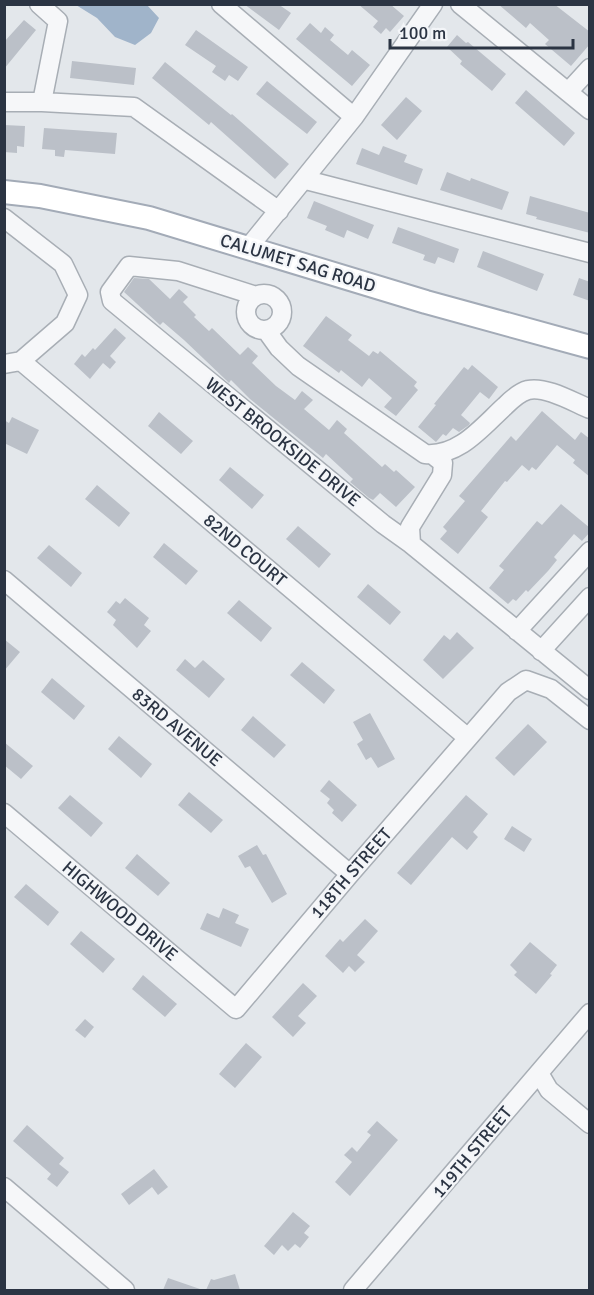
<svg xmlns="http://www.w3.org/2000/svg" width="594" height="1295" viewBox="0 0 594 1295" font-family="Signika,sans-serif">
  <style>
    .water { fill: #a0b4ca }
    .building { fill: #bbc0c8 }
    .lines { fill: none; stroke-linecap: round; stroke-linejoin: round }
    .minor-casing { stroke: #a8aeb5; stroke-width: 21 }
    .major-casing { stroke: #a3abb7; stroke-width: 26 }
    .minor { stroke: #f6f7f9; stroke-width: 18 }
    .major { stroke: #fff; stroke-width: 22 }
    .labels { text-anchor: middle; stroke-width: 4.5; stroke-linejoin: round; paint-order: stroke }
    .street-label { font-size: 18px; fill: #2b3443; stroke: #f3f5f8 }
  </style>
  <rect width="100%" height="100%" fill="#e3e7eb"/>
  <path class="water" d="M76,5H147L159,18L151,33L135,45L115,37L97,18Z"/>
  <path class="building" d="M244,4H278L291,13L279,30Z
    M358,4H390L404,16L390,32L386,28L381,34L373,27L378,21Z
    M498,4H554L590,32V44L571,66L545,44L549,40L530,23L526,28Z
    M24,20L36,30L4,69V42Z
    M310,23L321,33L325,27L334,35L330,40L348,55L352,50L370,65L352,86L296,39Z
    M196,30L248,67L238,81L229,75L225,81L212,72L216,66L185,45Z
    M457,35L466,43L468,42L506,74L492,91L460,64L462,61L447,47Z
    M72,61L136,68L134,85L70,78Z
    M165,62L231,115L232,114L289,164L275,179L211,122L209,125L152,78Z
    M267,81L317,122L307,134L256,94Z
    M526,90L575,133L564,146L515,103Z
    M406,97L422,111L397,140L381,125Z
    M4,125L25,126L24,147L17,146V153L4,152Z
    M44,128L117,133L115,154L65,150L64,157L55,156V150L42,149Z
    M383,146L407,155L404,162L423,169L417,185L356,164L362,148L379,155Z
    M447,172L470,181L471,178L509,192L502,210L440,190Z
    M530,196L590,213V233L536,219L537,217L526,214Z
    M314,201L374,225L368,239L347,230L344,238L325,230L327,226L307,218Z
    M398,227L459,249L454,263L438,257L435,264L423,260L425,255L392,243Z
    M483,251L544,274L537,291L477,267Z
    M134,278L149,279L170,299L179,289L188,297L183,302L196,315L194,317L209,331L212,328L240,355L248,347L258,356L252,363L276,386L295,400L302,391L313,400L304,409L329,430L337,420L347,429L344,433L382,467L385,464L394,472L396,470L415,487L396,507L380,493L373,500L369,498L350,482L353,479L326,454L323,458L250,399L231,380L229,383L226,380L184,340L163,322L160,325L124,292Z
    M579,278L590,282V301L573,295Z
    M326,316L352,335L348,340L369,356L373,351L378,354L380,351L417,382L414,386L418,390L396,416L384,407L392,398L369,378L362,387L341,370L339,373L303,346Z
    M115,328L126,338L110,356L116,362L110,369L103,363L90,379L74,364L82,354L85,357L93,348L95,350Z
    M472,365L498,387L489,399L480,392L461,415L470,423L469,425L459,432L453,428L446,436L443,434L436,442L418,427L436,405L434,404L464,367L468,370Z
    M542,411L575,440L581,432L590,439V477L573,463L575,460L557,445L536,470L532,467L529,471L522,465L507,482L505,481L481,511L488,517L458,554L440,539L447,531L443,527L465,501L459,496L511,436L516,441Z
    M159,412L193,441L181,454L148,426Z
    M12,417L39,430L27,454L4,443V420L9,423Z
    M230,467L264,495L252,509L219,480Z
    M97,485L130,513L119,527L85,499Z
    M561,504L590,528V532L582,541L574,534L554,557L557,560L548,571L528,592L526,590L516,601L513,599L508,604L489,588L504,570L499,566L537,521L542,525Z
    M298,526L331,554L319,568L286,539Z
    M164,543L198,571L186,585L153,557Z
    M49,545L82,573L71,587L37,558Z
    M368,584L401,612L390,625L357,597Z
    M125,598L149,618L144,625L151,631L137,648L113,625L116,620L107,612L116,601L120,604Z
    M239,600L272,628L261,642L227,613Z
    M457,632L474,648L443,679L423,660L444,635L450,640Z
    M4,639L20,652L4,671Z
    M185,659L195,668L203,660L225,679L209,698L176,670Z
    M302,662L335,690L324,704L290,675Z
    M52,678L85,706L74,720L41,692Z
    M370,713L395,759L378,768L371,757L366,760L357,744L363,740L353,722Z
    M253,716L286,745L274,758L241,730Z
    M528,724L547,742L514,776L495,758Z
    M119,736L152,764L141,778L108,749Z
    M4,742L33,766L21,779L4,765Z
    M329,780L357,805L342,822L332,813L334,810L327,803L330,799L320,791Z
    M189,792L223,820L211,833L178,805Z
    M70,795L103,823L91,837L58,808Z
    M466,795L488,814L473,832L478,837L467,850L452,837L411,885L397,873Z
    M512,826L532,839L524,852L504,839Z
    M257,845L263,855L266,854L287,894L272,903L250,866L245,868L238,856Z
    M137,854L170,883L158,896L125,868Z
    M26,884L59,912L48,926L14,897Z
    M223,908L239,915L235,923L249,929L241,947L200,929L207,913L219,918Z
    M365,919L378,931L357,955L365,962L355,972L349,966L343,973L325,956L340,939L343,942Z
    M81,931L115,959L103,973L70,944Z
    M530,942L557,965L550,974L552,975L536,994L514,975L517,972L510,965Z
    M143,975L177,1004L165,1017L132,989Z
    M303,983L317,996L298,1016L306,1023L293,1037L272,1017Z
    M85,1019L94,1027L85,1038L75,1030Z
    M246,1043L262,1057L235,1088L219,1074Z
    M377,1121L398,1140L350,1196L335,1182L352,1162L344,1155L352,1147L357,1152L371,1135L367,1132Z
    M27,1125L64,1158L59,1164L69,1172L57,1187L47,1179L51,1174L13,1141Z
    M154,1169L168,1187L158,1195L152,1187L129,1205L121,1194Z
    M293,1212L310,1226L304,1233L309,1237L300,1248L295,1244L288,1251L282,1245L274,1255L264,1246Z
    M235,1274L240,1290H206L211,1279L214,1280Z
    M168,1278L200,1289V1290H163Z"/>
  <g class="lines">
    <defs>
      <path id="minor" d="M39,4L58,21L42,102
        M221,4L354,117
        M460,4L590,110
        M568,92L590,68
        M4,102H42L134,107L279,211
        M306,180L590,253
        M4,218L63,264L78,295L65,323L21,361L4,364
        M248,248L354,117L433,4
        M246 312a18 18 0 1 1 36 0a18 18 0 1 1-36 0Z
        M256,296L178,271L129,266L110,292L112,301L383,524L411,544L590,690
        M266,330L279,348L298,366L425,454C459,457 482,427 505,406C511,400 520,392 528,390C546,386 573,402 590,409
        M21,361L468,738
        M411,544L410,527L442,475L443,463L433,455
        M4,580L350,874
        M517,631L590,551
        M541,651L590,597
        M4,813L236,1009L350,874L508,692L526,680L551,689L590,720
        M539,1073L549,1090L590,1124
        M4,1187L125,1290
        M353,1290L590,1013"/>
      <path id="major" d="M4,192L40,196L149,218L426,302L590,347"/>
    </defs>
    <use href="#minor" class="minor-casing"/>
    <use href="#major" class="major-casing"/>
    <use href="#minor" class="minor"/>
    <use href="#major" class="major"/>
  </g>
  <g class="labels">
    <g class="street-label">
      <text transform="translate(298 263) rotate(17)" y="6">CALUMET SAG ROAD</text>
      <text transform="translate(283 442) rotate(39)" y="6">WEST BROOKSIDE DRIVE</text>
      <text transform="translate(245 550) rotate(40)" y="6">82ND COURT</text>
      <text transform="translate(177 727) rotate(40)" y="6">83RD AVENUE</text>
      <text transform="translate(351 873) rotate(-49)" y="6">118TH STREET</text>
      <text transform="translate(120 911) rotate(40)" y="6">HIGHWOOD DRIVE</text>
      <text transform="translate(472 1152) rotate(-50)" y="6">119TH STREET</text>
    </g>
  </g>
  <rect width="594" height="1295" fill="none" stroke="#2b3443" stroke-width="12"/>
  <path d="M390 39v9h183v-9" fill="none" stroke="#2b3443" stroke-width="3"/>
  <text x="399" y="39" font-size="18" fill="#2b3443" stroke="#f3f5f8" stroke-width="4.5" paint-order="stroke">100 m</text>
</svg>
